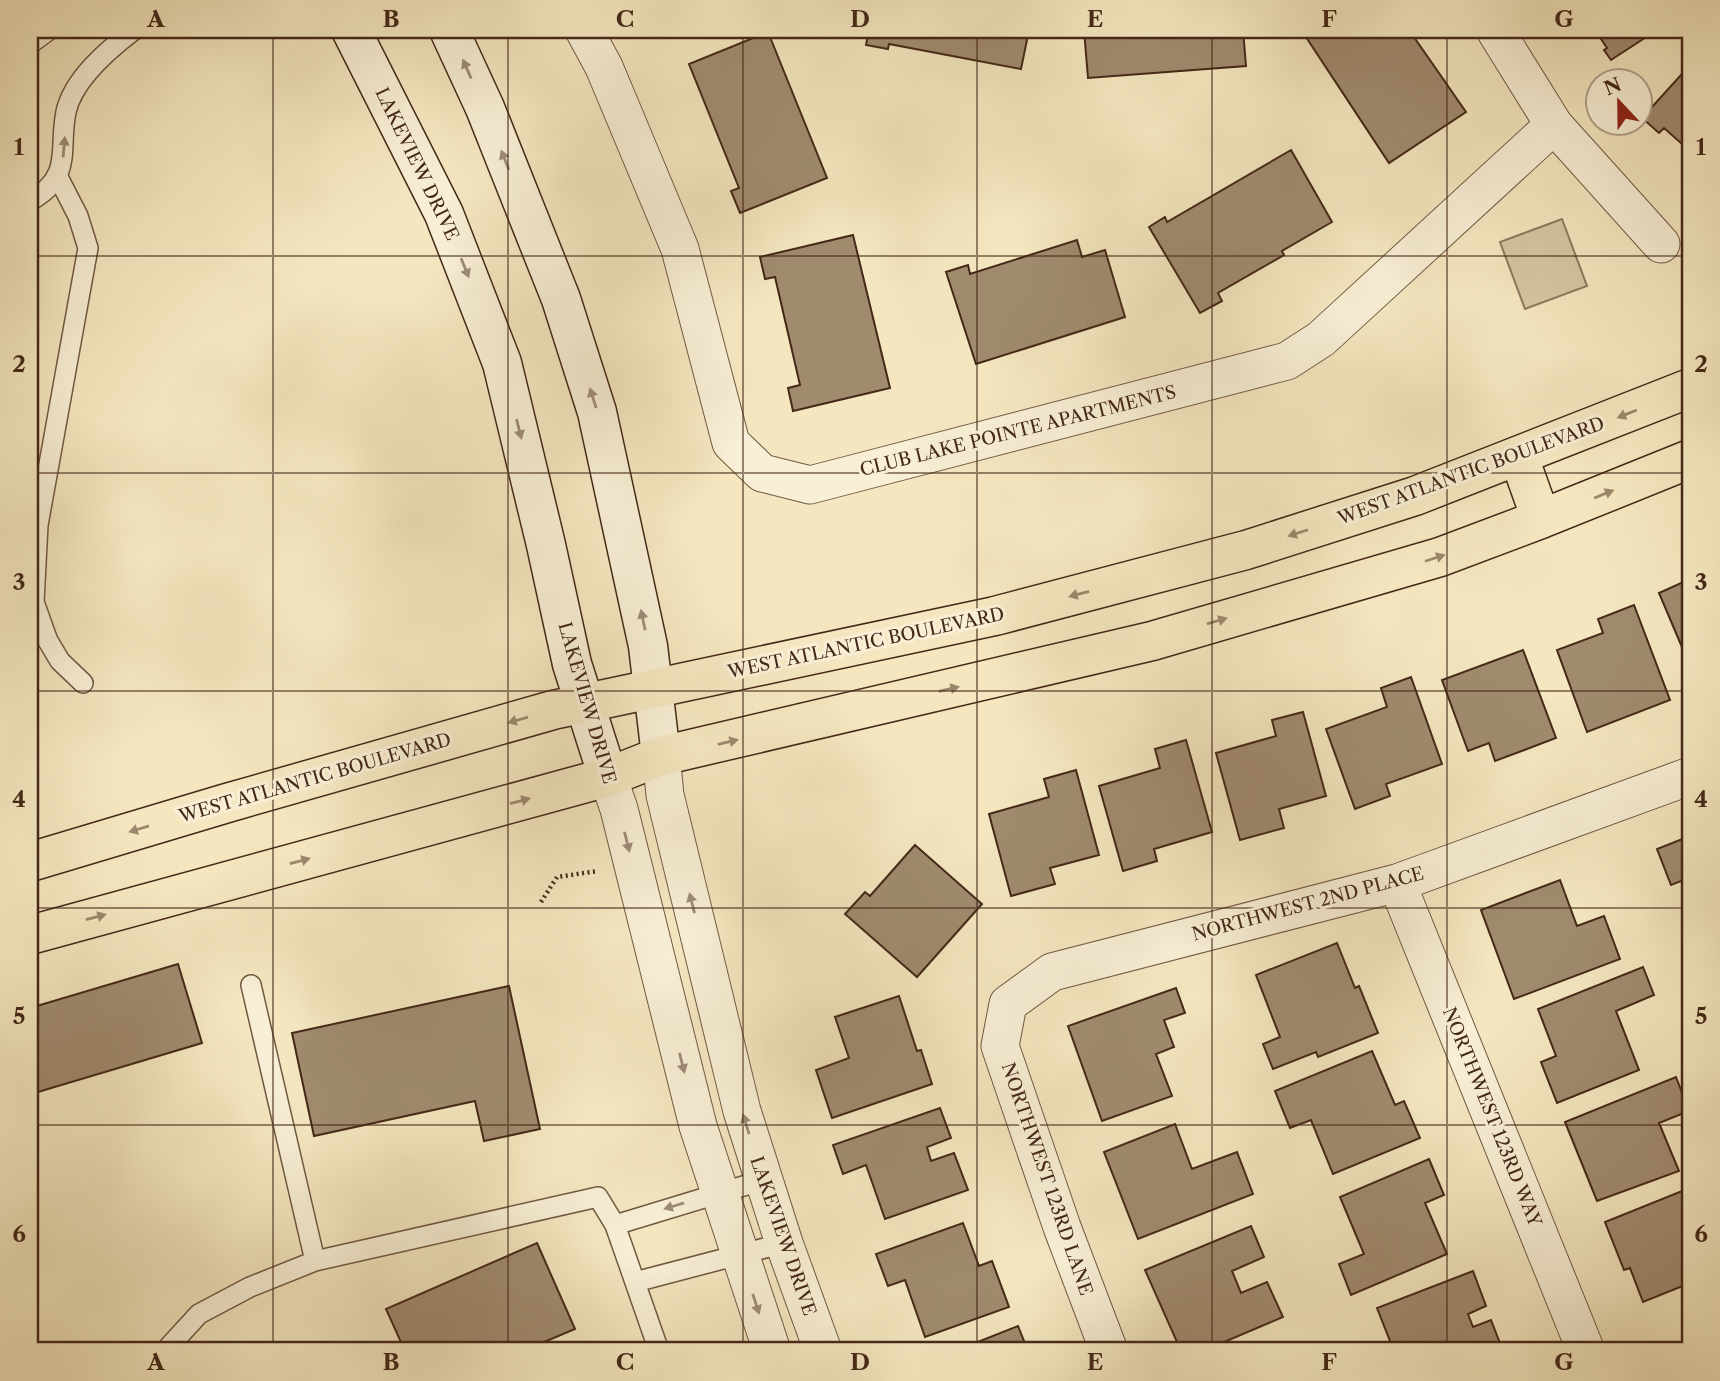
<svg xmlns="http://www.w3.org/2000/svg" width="1720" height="1381" viewBox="0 0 1720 1381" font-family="'Libre Caslon Text',serif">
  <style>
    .green { fill: #d6c7a3; stroke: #8d785e; stroke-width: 2 }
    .building { fill: #a08b6f; stroke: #442818; stroke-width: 2 }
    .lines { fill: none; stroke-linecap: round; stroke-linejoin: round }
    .lane-casing { stroke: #705842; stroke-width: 22 }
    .street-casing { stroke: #705842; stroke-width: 39 }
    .secondary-casing { stroke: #442818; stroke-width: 41 }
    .primary-casing { stroke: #442818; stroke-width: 41 }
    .path { stroke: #442818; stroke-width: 4.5; stroke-dasharray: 2 3.5; stroke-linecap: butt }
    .lane { stroke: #f8efd6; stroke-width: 19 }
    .street { stroke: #f8efd6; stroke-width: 37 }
    .secondary { stroke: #f8efd6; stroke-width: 38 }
    .primary { stroke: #f4e7c0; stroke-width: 38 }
    .oneway { fill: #9e8c77 }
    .oneway2 { fill: #9c886c }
    .grid { fill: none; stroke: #442818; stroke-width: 2; stroke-opacity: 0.55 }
    .labels { text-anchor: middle; stroke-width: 6; stroke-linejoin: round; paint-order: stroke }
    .street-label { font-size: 18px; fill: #442818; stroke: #f8efd6 }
    .neatline { fill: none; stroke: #442818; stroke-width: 2.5 }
    .grid-label { font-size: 23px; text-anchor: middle; font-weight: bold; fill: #442818 }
  </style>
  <rect width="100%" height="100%" fill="#f4e7c0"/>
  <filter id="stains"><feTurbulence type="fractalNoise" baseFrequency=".00286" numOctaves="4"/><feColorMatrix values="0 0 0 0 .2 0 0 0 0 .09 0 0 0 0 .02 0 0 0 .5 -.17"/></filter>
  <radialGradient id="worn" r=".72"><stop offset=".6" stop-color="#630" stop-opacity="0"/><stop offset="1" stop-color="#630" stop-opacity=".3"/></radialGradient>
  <path class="green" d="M1562,219L1587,286L1525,309L1500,242Z"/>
  <path class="building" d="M869,30H1029L1021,69L889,44L888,49L866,45Z
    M1084,30H1243L1246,66L1088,78Z
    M1311,30H1409L1466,112L1389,163L1304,34Z
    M1595,30H1657L1611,60L1604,50L1607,48Z
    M768,32L827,178L740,213L731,191L739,188L689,64Z
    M1690,65V151L1664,128L1659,133L1642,118Z
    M1291,150L1332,222L1282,251L1284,255L1218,293L1222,301L1200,313L1149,227L1165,217L1167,222Z
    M853,235L890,388L793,411L788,388L800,385L775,277L765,279L760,257Z
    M1077,240L1082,257L1105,250L1125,317L976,364L946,272L968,265L970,274Z
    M1690,579V666L1659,593Z
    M1634,605L1670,700L1587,732L1557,650L1603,633L1598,619Z
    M1523,650L1556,738L1495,761L1489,743L1468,751L1442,680Z
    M1411,677L1442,764L1386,784L1390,796L1355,809L1326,729L1387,707L1381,688Z
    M1303,712L1326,796L1279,809L1284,828L1240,840L1216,753L1276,736L1272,720Z
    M1186,740L1212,832L1154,849L1157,861L1123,871L1099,786L1160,768L1155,749Z
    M1076,770L1099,855L1050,868L1055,884L1011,896L989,814L1049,797L1044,779Z
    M1690,836V892L1686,879L1671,885L1657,849Z
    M915,845L982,904L917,977L845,914L865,892L870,896Z
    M1560,880L1577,926L1604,916L1620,959L1514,999L1481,910Z
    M1337,943L1355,988L1359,986L1378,1033L1318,1057L1316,1052L1273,1069L1263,1044L1280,1037L1256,975Z
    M178,964L202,1043L38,1092L30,1066V1008Z
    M1643,967L1654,995L1616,1011L1639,1070L1557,1103L1541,1062L1556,1056L1538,1009Z
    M509,986L540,1129L484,1141L475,1101L314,1136L292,1033Z
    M1176,988L1185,1013L1164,1020L1174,1047L1156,1054L1172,1096L1102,1121L1068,1026Z
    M899,996L917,1051L921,1050L932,1084L832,1118L816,1070L849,1058L835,1017Z
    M1372,1051L1395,1105L1404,1101L1420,1138L1333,1174L1311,1120L1290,1128L1275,1091Z
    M1676,1077L1689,1111L1659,1123L1679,1171L1597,1201L1565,1122Z
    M940,1108L951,1138L927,1147L931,1161L954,1153L968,1190L885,1219L866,1165L843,1174L833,1145Z
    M1175,1124L1192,1169L1237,1152L1253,1194L1138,1239L1104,1152Z
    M1429,1159L1444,1195L1425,1203L1447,1254L1351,1295L1339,1264L1364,1254L1340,1197Z
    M1682,1191L1690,1213V1283L1643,1302L1630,1268L1624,1270L1605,1222Z
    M963,1223L979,1266L992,1261L1009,1307L925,1337L905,1280L888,1286L876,1254Z
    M1251,1226L1264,1257L1232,1271L1241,1293L1267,1282L1283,1317L1203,1351H1181L1145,1270Z
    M537,1243L575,1329L523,1351H405L386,1309Z
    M1473,1271L1486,1306L1468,1314L1473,1327L1491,1320L1503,1351H1394L1377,1308Z
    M1018,1326L1028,1351H955Z"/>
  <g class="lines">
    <defs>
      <path id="lane" d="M30,44L49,30
        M57,175L78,216L88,248L38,525L34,602L48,641L60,661L83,683
        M30,201C74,176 58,151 66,112C73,79 109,49 134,30
        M251,985L315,1261
        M615,1225L763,1180
        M635,1282L784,1243
        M165,1351L199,1314L250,1287L315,1261L598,1197L615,1225L659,1351"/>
      <path id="street" d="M584,30L604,67L680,249L731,443L762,473L810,485L1287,361L1321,339L1554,125L1495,30
        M1554,125L1661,244
        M661,756L665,795L742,1111L784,1243L823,1351
        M608,777L619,809L698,1126L772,1351
        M1397,883L1586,1351
        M1109,1351L1062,1227L1000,1046L1008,1004L1052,972L1397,883L1690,776"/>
      <path id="secondary" d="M351,30L444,214L502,363L546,545L572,664L608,777
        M449,30L485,108L561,299L597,412L648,646L661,756"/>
      <path id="primary" d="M1519,457L1541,519
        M30,862L227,803L553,710L995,616L1246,550L1415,496L1690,388
        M30,935L608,777L661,756L1152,641L1440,557L1541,519L1690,459"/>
    </defs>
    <use href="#lane" class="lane-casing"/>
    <use href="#street" class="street-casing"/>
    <use href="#secondary" class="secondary-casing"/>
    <use href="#primary" class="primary-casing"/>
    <path class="path" d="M541,902L557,877L598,871"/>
    <use href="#lane" class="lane"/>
    <use href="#street" class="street"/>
    <use href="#secondary" class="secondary"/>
    <use href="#primary" class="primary"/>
  </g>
  <defs><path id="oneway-solid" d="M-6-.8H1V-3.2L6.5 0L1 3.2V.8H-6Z" transform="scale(1.75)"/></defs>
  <g class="oneway">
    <use href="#oneway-solid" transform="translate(467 69) rotate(-114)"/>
    <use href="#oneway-solid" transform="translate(64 147) rotate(-85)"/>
    <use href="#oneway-solid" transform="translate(505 160) rotate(-112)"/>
    <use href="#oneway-solid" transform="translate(465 268) rotate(68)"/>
    <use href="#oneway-solid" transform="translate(593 398) rotate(-108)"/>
    <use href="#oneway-solid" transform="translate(519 429) rotate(76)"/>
    <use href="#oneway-solid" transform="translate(643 620) rotate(-102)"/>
    <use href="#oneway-solid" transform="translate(627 842) rotate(76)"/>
    <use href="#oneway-solid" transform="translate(692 903) rotate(-104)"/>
    <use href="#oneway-solid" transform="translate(682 1063) rotate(76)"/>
    <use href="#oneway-solid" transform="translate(746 1124) rotate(-107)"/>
    <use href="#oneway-solid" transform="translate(674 1206) rotate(163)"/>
    <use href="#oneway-solid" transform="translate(756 1304) rotate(72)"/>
  </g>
  <g class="oneway2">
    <use href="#oneway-solid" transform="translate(1627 414) rotate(158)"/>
    <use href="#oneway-solid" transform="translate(1604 494) rotate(-22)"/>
    <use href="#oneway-solid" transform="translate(1298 533) rotate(162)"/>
    <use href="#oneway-solid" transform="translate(1435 558) rotate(-18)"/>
    <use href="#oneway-solid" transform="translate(1079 594) rotate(165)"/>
    <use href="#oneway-solid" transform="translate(1217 621) rotate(-16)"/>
    <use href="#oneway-solid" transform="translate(949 689) rotate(-13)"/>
    <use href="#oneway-solid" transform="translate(518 720) rotate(164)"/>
    <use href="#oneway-solid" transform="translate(728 742) rotate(-13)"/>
    <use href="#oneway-solid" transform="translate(520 801) rotate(-15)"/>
    <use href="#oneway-solid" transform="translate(139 829) rotate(163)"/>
    <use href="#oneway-solid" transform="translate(300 861) rotate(-15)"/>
    <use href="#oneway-solid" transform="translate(96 917) rotate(-15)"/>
  </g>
  <path class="grid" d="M273,30V1351M508,30V1351M743,30V1351M977,30V1351M1212,30V1351M1447,30V1351M30,256H1690M30,473H1690M30,691H1690M30,908H1690M30,1125H1690"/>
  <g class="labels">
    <g class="street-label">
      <text transform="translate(417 164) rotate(64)" y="6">LAKEVIEW DRIVE</text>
      <text transform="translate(1018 431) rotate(-14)" y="6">CLUB LAKE POINTE APARTMENTS</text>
      <text transform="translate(1471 471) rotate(-20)" y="6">WEST ATLANTIC BOULEVARD</text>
      <text transform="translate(866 643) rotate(-12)" y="6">WEST ATLANTIC BOULEVARD</text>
      <text transform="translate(587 703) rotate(74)" y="6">LAKEVIEW DRIVE</text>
      <text transform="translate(315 778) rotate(-16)" y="6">WEST ATLANTIC BOULEVARD</text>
      <text transform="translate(1308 904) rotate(-15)" y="6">NORTHWEST 2ND PLACE</text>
      <text transform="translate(1492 1117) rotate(68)" y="6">NORTHWEST 123RD WAY</text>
      <text transform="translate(1047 1179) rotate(71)" y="6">NORTHWEST 123RD LANE</text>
      <text transform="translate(783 1236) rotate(71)" y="6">LAKEVIEW DRIVE</text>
    </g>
  </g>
  <rect width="1720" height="1381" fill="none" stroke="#f4e7c0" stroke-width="77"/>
  <g transform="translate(1619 102) rotate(338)"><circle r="33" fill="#f8efd6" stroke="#b09f8a" stroke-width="2"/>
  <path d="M0-5L12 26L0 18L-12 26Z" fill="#8f2418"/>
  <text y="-10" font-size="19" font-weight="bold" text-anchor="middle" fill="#442818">N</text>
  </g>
  <rect x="38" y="38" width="1644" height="1304" class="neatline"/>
  <g class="grid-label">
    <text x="156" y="27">A</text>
    <text x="391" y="27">B</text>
    <text x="625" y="27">C</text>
    <text x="860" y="27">D</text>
    <text x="1095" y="27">E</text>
    <text x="1329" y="27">F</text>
    <text x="1564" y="27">G</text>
    <text x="19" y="155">1</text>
    <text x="1701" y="155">1</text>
    <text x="19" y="372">2</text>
    <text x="1701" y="372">2</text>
    <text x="19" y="590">3</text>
    <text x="1701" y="590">3</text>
    <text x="19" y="807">4</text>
    <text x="1701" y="807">4</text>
    <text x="19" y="1024">5</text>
    <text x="1701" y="1024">5</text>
    <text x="19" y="1242">6</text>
    <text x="1701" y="1242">6</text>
    <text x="156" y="1370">A</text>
    <text x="391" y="1370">B</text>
    <text x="625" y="1370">C</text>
    <text x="860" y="1370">D</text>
    <text x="1095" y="1370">E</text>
    <text x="1329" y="1370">F</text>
    <text x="1564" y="1370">G</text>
  </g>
  <rect width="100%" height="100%" filter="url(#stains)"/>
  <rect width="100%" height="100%" fill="url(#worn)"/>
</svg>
